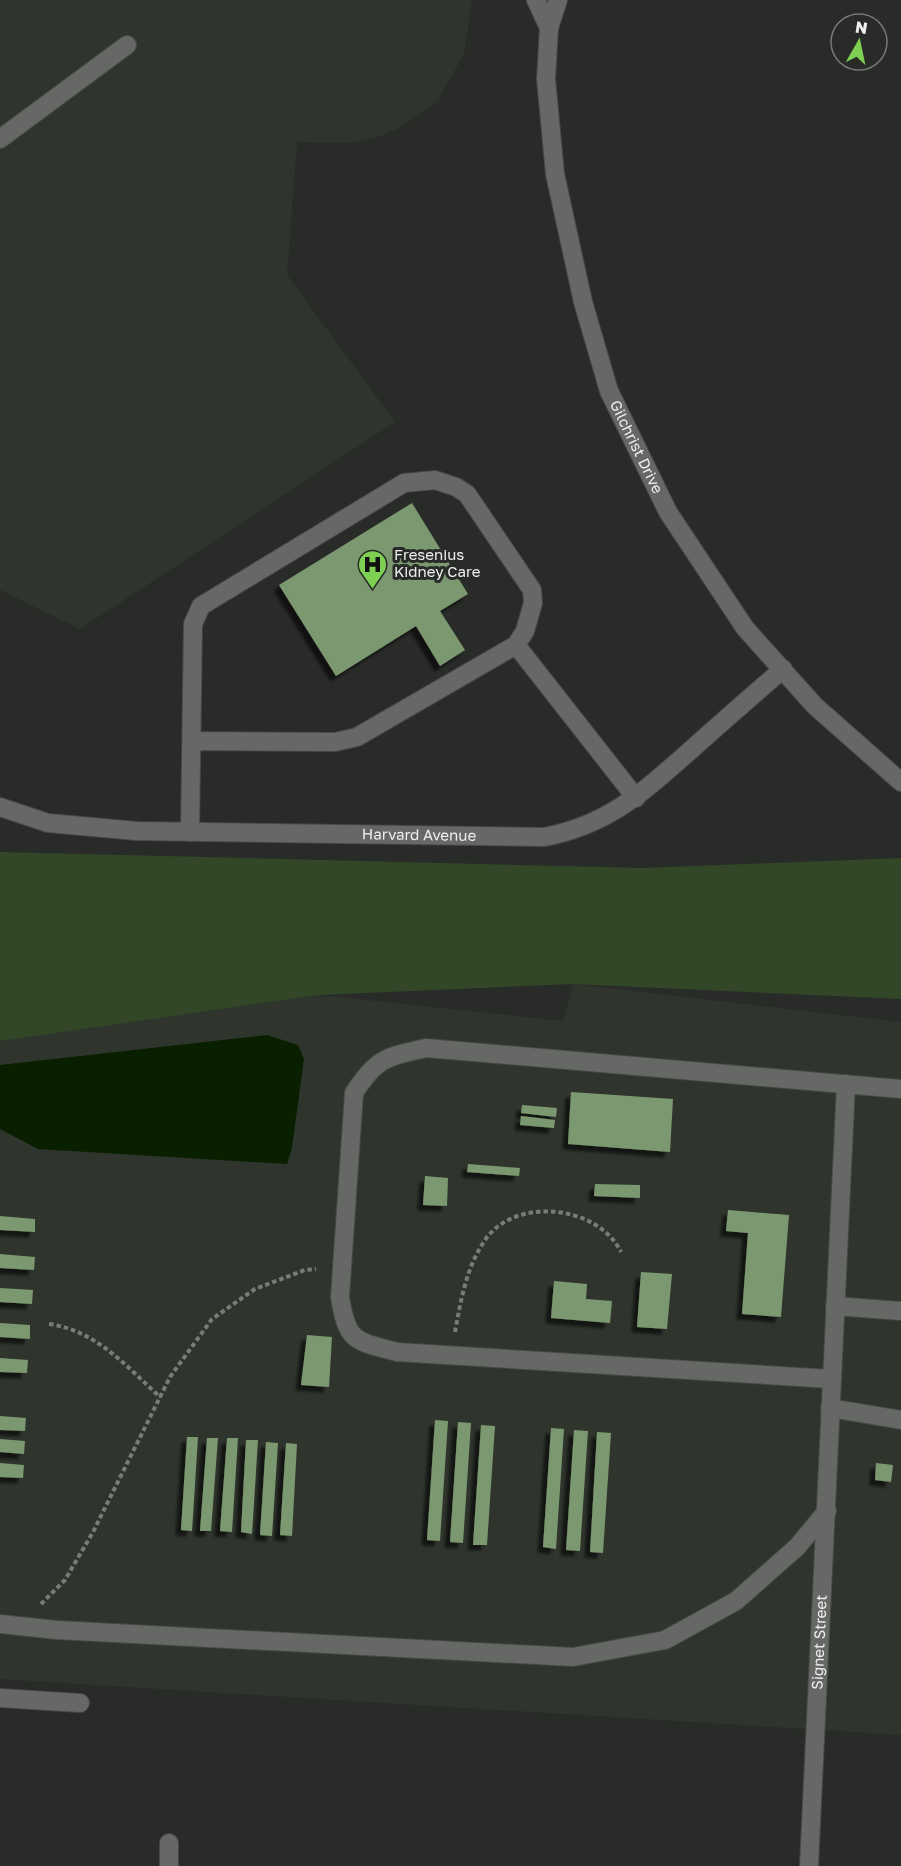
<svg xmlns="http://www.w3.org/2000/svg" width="901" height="1866" viewBox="0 0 901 1866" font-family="'Golos Text',sans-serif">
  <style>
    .built { fill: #2f352d }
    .green { fill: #314727 }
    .water { fill: #092000 }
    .building { fill: #7c9870; filter: url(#shadow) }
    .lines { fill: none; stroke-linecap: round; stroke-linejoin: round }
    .minor-casing { stroke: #474946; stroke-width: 20 }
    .path { stroke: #7a7b79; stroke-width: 4; stroke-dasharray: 4.5 3; stroke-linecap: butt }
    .minor { stroke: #666866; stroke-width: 18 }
    .labels { text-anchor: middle; stroke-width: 6; stroke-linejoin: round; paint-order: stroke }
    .street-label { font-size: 15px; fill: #eeefed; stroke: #292b29 }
    .poi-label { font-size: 15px; fill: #eeefed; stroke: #292b29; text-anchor: start }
  </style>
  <defs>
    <filter id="shadow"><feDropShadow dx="-5.5" dy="5.5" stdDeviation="1.5" flood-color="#0009"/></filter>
  </defs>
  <rect width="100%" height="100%" fill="#292b29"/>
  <path class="built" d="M0,0H472L464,54L438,100L401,127L380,136L351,143L297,142L287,275L395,422L80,629L0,590Z
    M573,984L901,1022V1735L0,1679V1041L319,995L563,1021Z"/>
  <path class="green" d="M0,852L643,868L901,858V999L573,984L319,995L0,1041Z"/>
  <path class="water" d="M267,1035L298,1045L304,1059L292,1148L287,1164L38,1149L0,1129V1065Z"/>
  <path class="building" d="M412,503L468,594L440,611L465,650L440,666L416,626L336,676L279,585Z
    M571,1092L673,1099L670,1152L568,1144Z
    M522,1105L557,1108L556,1117L521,1113Z
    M521,1116L555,1120L554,1128L520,1125Z
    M468,1164L520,1168L519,1176L467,1172Z
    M425,1176L448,1178L447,1206L423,1205Z
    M595,1184L640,1185V1198L594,1196Z
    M728,1210L789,1215L781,1317L742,1314L748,1233L726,1231Z
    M0,1216L35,1219V1232L0,1230Z
    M0,1254L35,1257L34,1270L0,1268Z
    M641,1272L672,1274L667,1329L637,1327Z
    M554,1281L587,1284L586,1299L612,1301L610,1323L551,1318Z
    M0,1288L33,1290L32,1304L0,1302Z
    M0,1323L30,1325V1339L0,1337Z
    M307,1335L332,1337L329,1387L301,1385Z
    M0,1358L28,1360L27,1373L0,1372Z
    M0,1416L26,1418L25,1431L0,1430Z
    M435,1420L448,1421L440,1541L427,1540Z
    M458,1422L471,1423L463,1543L450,1542Z
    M481,1425L495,1426L487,1545H473Z
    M551,1428L564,1429L556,1549L543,1547Z
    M574,1430L588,1431L580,1551L566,1550Z
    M597,1432L611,1433L603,1553L590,1552Z
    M187,1437H198L192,1531L181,1530Z
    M207,1438H218L211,1531H200Z
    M227,1438H238L232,1532L220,1531Z
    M0,1439L25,1441L24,1454L0,1452Z
    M246,1440H258L252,1534L241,1532Z
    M266,1442L278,1443L272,1536L260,1535Z
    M286,1443L297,1444L292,1536L280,1535Z
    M0,1463L24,1465L23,1478L0,1477Z
    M876,1463L893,1465L891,1482L875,1480Z"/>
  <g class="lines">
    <defs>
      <g id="minor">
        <path d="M536,0L549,28"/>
        <path id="s1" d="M558,0L549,28L546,79L555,174L583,302L609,391L668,512L745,628L815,706L901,782"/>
        <path d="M0,139L127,45"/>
        <path d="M516,645L636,798"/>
        <path id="s2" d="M0,807L48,823L137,831L544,837C609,825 644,791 692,749C722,722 752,696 783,669"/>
        <path d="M190,832L193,624L201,606L404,483L435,480L456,487L467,494L532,590L533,603L525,631L516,645L357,737L335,742L192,741"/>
        <path d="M835,1306L901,1311"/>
        <path d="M831,1379L397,1352C356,1341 347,1343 340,1297L354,1093C377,1057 387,1057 426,1048L901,1089"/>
        <path d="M830,1408L901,1420"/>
        <path d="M0,1624L57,1630L573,1657L665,1640L736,1601L797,1547L827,1511"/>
        <path d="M0,1698L80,1703"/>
        <path d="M169,1866V1843"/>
        <path id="s3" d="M809,1866L846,1084"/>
      </g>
    </defs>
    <use href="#minor" class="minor-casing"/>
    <path class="path" d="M49,1324C97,1331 126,1366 160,1397
      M455,1332C461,1300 466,1268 485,1240C515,1196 598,1205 621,1252
      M41,1604L65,1580L93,1532L170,1377L212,1319L255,1289L305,1270L316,1269"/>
    <use href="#minor" class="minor"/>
  </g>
  <defs>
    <symbol id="hospital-pin" viewBox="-11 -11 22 30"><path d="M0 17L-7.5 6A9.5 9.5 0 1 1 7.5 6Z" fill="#7ed053" stroke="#292b29"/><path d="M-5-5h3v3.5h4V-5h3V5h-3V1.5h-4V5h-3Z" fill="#111"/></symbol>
  </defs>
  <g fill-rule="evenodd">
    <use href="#hospital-pin" x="356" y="548" width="33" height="45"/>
  </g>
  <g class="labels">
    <g class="street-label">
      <text dy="5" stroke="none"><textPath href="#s1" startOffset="462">Gilchrist Drive</textPath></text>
      <text dy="5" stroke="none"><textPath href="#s2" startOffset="422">Harvard Avenue</textPath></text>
      <text dy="5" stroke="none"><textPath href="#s3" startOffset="224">Signet Street</textPath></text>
    </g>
    <g class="poi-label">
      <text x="394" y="560">Fresenius<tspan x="394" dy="17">Kidney Care</tspan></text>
    </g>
  </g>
  <g transform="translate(859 42) rotate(9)"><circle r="28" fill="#292b29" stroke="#787977" stroke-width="1.5"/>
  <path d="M0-4.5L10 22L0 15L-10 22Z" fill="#7ed053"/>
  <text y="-9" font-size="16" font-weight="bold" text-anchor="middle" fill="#eeefed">N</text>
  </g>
</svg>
